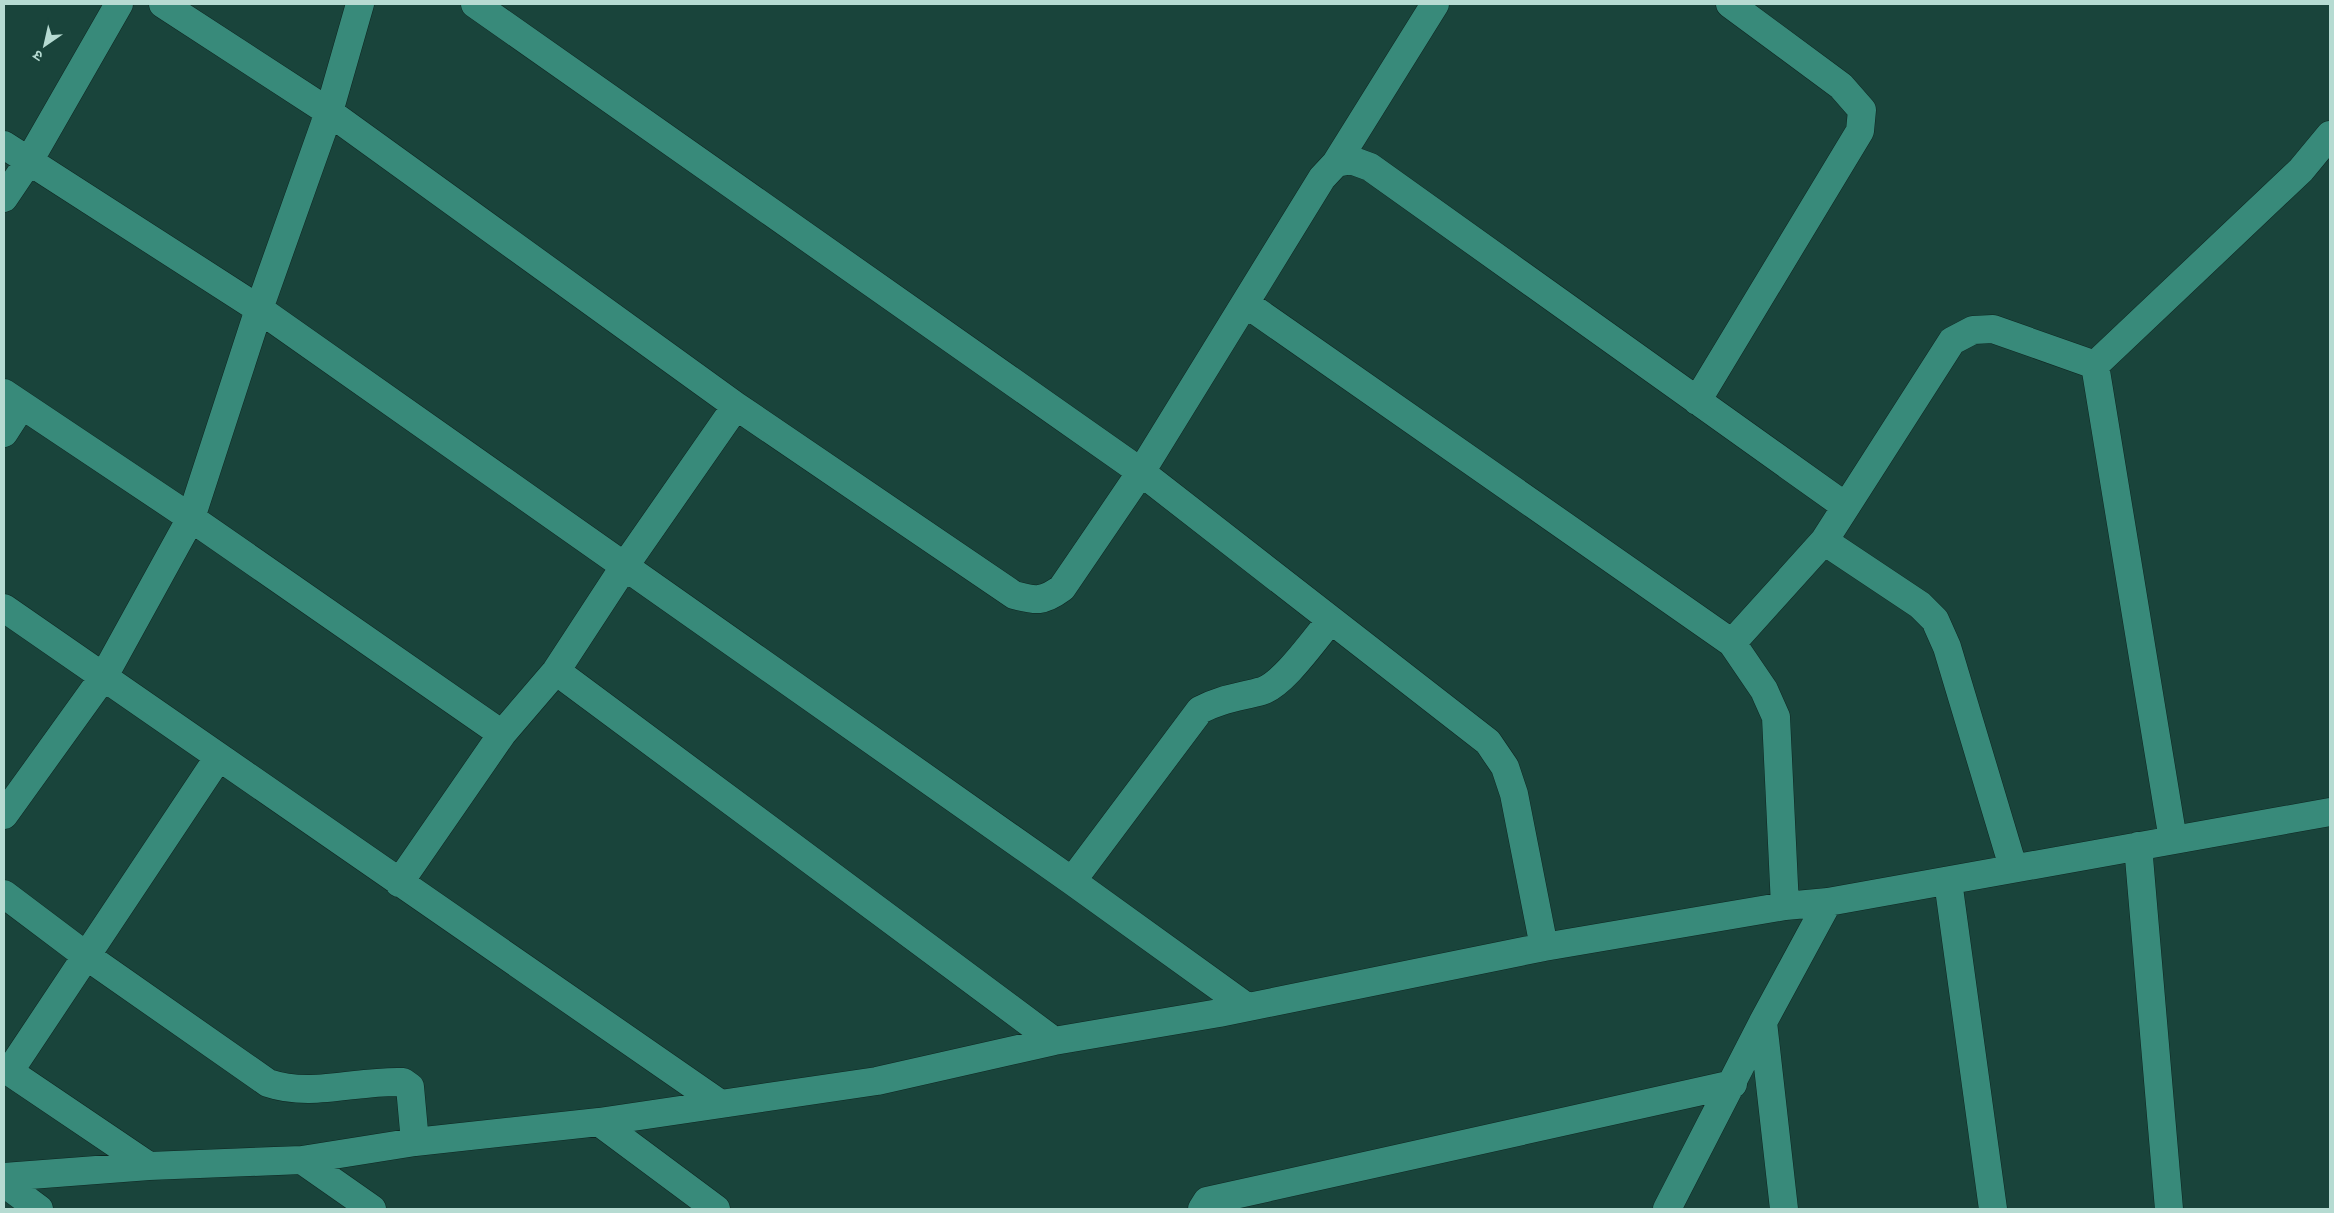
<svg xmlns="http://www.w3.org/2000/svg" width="2334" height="1213" viewBox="0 0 2334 1213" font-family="Commissioner,'Noto Sans Devanagari',sans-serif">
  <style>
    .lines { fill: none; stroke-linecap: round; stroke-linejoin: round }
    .minor-casing { stroke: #0e2722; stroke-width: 29 }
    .minor { stroke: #388a7a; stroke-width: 28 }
  </style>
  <rect width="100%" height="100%" fill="#19443b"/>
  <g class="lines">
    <defs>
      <path id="minor" d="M163,4L329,112L736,406L1014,595C1036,601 1043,602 1062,588L1141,472L1322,178L1336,163L1351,160L1370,167L1845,506
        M475,4L1141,472L1488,742L1505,767L1514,794L1544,947
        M4,145L259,309L1072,881L1247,1007
        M1336,163L1435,4
        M4,198L29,161L119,4
        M1245,303L1732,643L1764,690L1776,717L1785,906
        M4,393L191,518L502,734
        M1697,401L1860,131L1862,110L1841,86L1730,4
        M4,433L22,405
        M1824,541L1920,605L1935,620L1947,647L2013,867
        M4,608L719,1103
        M1732,643L1824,541L1952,341L1973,330L1993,329L2095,365
        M556,671L1054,1041
        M4,815L104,676L191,518L259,309L329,112L360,4
        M2173,840L2095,365L2301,170L2330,135
        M2138,846L2169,1209
        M1072,881L1200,710C1220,699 1240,697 1262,691C1284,684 1315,638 1331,620
        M1948,881L1993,1209
        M399,883L502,734L556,671L624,567L736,406
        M4,894L85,955L268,1083C312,1098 357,1080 403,1082L410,1087L415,1142
        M1763,1022L1784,1209
        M4,1068L149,1166
        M9,1072L218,758
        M599,1122L716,1209
        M302,1160L372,1209
        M4,1177L149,1166L302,1160L415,1142L599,1122L877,1081L1054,1041L1219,1013L1544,947L1785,906L1828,902L2330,812
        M4,1183L39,1209
        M1202,1209L1207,1201L1733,1084
        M1667,1209L1763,1022L1828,902"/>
    </defs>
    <use href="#minor" class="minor-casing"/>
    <use href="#minor" class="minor"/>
  </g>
  <rect width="2334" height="1213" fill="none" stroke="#b6dbd2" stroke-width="10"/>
  <g transform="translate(45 45) rotate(214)" stroke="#19443b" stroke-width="4" paint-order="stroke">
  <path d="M0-4L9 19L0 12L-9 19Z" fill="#b6dbd2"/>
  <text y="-8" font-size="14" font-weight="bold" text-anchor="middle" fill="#b6dbd2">उ</text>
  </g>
</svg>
